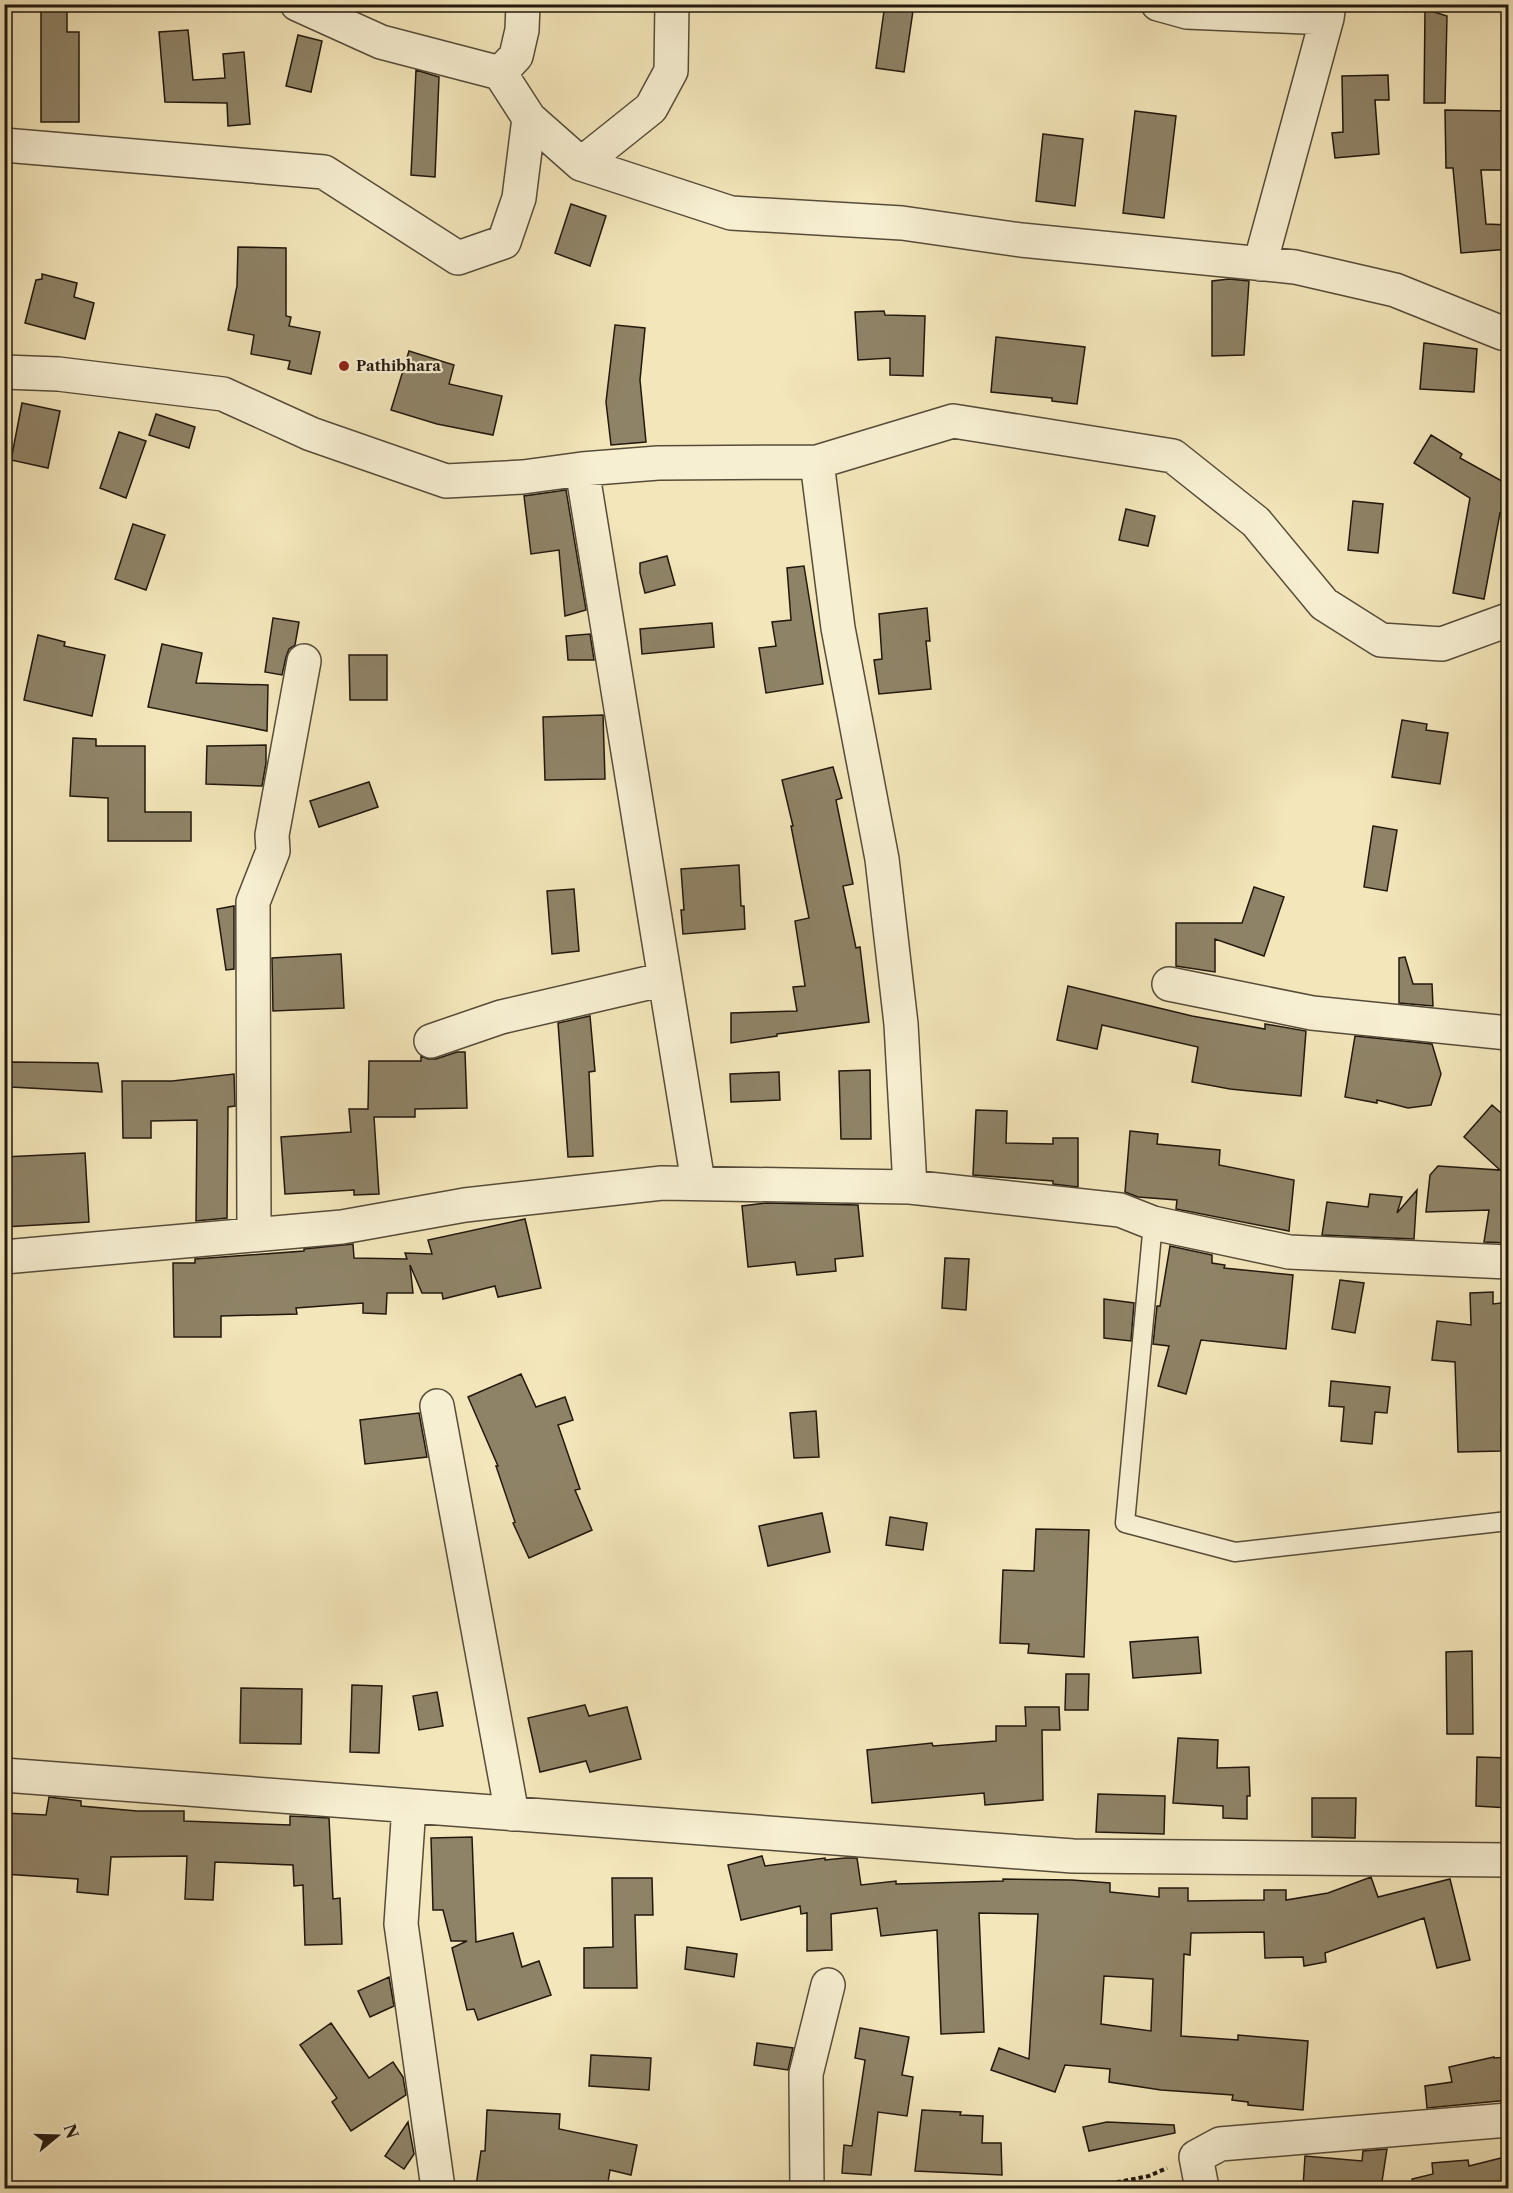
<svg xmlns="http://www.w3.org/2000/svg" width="1513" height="2193" viewBox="0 0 1513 2193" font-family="'Libre Caslon Text',serif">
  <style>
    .building { fill: #8f8367; stroke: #22180e; stroke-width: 1.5; fill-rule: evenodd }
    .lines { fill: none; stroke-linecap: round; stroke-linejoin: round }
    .lane-casing { stroke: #564c39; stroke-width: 21 }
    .street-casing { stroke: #564c39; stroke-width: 36 }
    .path { stroke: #22180e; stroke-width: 4; stroke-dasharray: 4.5 3; stroke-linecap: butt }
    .lane { stroke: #f7efd2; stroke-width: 18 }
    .street { stroke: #f7efd2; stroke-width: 33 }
    .poi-dot { fill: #8f2418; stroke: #f7efd2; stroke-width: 2 }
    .labels { text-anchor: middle; stroke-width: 4.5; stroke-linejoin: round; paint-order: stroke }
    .poi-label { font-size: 15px; font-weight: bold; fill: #22180e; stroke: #f7efd2; text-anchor: start }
  </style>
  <rect width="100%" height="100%" fill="#f3e6ba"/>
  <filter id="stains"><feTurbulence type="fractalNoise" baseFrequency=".00333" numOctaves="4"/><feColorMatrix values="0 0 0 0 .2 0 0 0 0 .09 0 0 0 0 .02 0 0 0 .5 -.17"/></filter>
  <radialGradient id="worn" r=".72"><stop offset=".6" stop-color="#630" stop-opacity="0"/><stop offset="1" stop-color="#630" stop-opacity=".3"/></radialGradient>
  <path class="building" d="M41,4H67V32H79V122H41Z
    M885,4H914L904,72L876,68Z
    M1425,9L1447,16L1445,103H1424Z
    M188,30L193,80L225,78L223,54L244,52L250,124L228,126L227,103L165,102L159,32Z
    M298,35L322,41L311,92L286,86Z
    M416,70L439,77L435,177L411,175Z
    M1388,75L1389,100H1375L1379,154L1335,158L1332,133L1343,132L1342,76Z
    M1445,110L1509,111V170H1481L1486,224L1509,225V249L1461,253L1453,168H1446Z
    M1135,111L1176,116L1164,218L1123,213Z
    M1043,134L1083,139L1075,206L1036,201Z
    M571,204L606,216L590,266L555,253Z
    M238,247L286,248V316L291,317L289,326L320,332L311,374L288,369L290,361L251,354L254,335L228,330L237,286Z
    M42,274L77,283L74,297L94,303L85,339L25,323L36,280L42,279Z
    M1229,279L1249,281L1244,355L1212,356V281Z
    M884,311L885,315L925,316L923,376L890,375V358L858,360L855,312Z
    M615,325L645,328L640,380L646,442L611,445L606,402Z
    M996,337L1085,347L1077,404L1052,401V398L991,392Z
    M1424,343L1477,349L1474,392L1420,389Z
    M409,351L454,365L449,384L502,396L493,435L437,424L391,410Z
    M22,403L60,411L48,468L11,460Z
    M156,414L195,427L189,448L149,435Z
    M119,432L146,441L126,498L100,488Z
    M1431,435L1462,454L1460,458L1509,485V515L1500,513L1484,599L1453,593L1470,498L1414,463Z
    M566,490L586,610L565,616L559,550L531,554L524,496Z
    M1353,501L1383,504L1378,553L1348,550Z
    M1126,509L1155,516L1148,546L1119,540Z
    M133,524L165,535L146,590L115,579Z
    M667,556L675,585L645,593L640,573V563Z
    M804,566L823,684L766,693L759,648L776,646L772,622L791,620L787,568Z
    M927,608L930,641H926L931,689L879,694L874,660L882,659L879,614Z
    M273,618L299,622L295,645L289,649L286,657L282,675L265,672Z
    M712,623L714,647L642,654L640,629Z
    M590,634L594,660H568L566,636Z
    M38,635L65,642L64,646L105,655L92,716L24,700Z
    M162,644L202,653L196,683L268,685L267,731L148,707Z
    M349,655H387V700H350Z
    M603,715L605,779L545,780L543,717Z
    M1402,720L1427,724L1426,730L1448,733L1440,784L1392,777Z
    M73,738L96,739V746H145V812H191V841H108V798L70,796Z
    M266,745V763L262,786L206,784L207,746Z
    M833,767L842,798L836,800L853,884L843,886L856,948L860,947L869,1022L777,1034V1036L731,1043V1013L797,1011L793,987L805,986L795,921L809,918L791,826H793L782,780Z
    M369,782L378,807L319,827L310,801Z
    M1373,826L1397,830L1387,891L1364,887Z
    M739,865L741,906H744L745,929L683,934L681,910H684L681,869Z
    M1254,887L1284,897L1264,956L1215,939V972L1176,966V923H1242Z
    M574,889L579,951L552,954L547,891Z
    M234,906V969L226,970L217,909Z
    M341,954L344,1008L273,1011L272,958Z
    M1405,957L1413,984H1432L1433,1006L1399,1003V958Z
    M1068,986L1192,1016L1265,1029V1024L1306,1031L1301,1096L1230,1089L1192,1082L1198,1047L1102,1025L1097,1049L1057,1040Z
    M590,1016L595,1071L589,1072L593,1156L568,1157L558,1023Z
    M1355,1036L1432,1044L1441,1074L1431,1105L1408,1108L1377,1100V1103L1345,1097Z
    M457,1052H465L467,1108L415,1109V1117H374L379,1194L354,1195V1190L285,1194L281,1137L351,1132L349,1109H368L369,1061H421V1056L428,1059H436Z
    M11,1062L98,1063L102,1092L11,1087Z
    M870,1070L871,1139H841L839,1071Z
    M779,1072L780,1100L731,1102L730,1074Z
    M234,1074L235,1106L228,1107L227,1218L196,1221L197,1120L151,1121V1138H123L122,1081H172Z
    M1492,1105L1509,1120V1243L1484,1242L1489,1210L1426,1212L1430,1175L1438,1166L1500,1170L1464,1137Z
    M976,1110L1007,1111L1006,1143L1053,1144V1138H1078V1187L1053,1184V1181L973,1175Z
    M1130,1131L1158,1134L1157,1144L1220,1150L1219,1165L1294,1180L1289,1231L1176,1209L1177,1200L1138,1197L1125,1192Z
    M85,1153L89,1222L4,1227V1157Z
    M1417,1190L1414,1239L1322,1235L1327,1202L1368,1207L1370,1194L1402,1197L1397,1213Z
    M767,1203L858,1205L863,1256L835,1259L836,1271L797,1275L795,1262L748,1267L742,1206Z
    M525,1219L541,1288L498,1297L495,1286L443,1299L442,1293H422L410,1265L413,1293H387L386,1314L363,1313V1303L296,1308L297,1314L221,1316V1337H174L173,1263H195V1259L304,1251V1249L353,1244L354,1258L407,1259L405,1253L432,1254L428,1240Z
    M1170,1246L1212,1255V1263L1225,1265L1224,1268L1293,1275L1286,1349L1201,1340L1186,1394L1158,1386L1169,1346L1153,1344L1157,1306H1160Z
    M945,1258L969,1259L966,1310L942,1308Z
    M1340,1280L1364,1283L1355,1333L1332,1329Z
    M1493,1292V1304L1509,1302V1429H1501V1451L1458,1452L1455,1362L1432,1360L1437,1321L1471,1325L1470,1293Z
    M1104,1299L1134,1303L1131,1341L1104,1338Z
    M521,1374L536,1407L565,1397L573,1420L558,1425L580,1489L575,1490L592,1530L529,1558L513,1523L515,1522L496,1466H498L468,1397Z
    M1331,1381L1390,1387L1387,1413L1375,1412L1372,1444L1341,1441L1344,1407L1329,1406Z
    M816,1411L819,1457L794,1458L790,1413Z
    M419,1413L427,1457L365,1464L360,1420Z
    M822,1513L830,1552L768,1566L759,1526Z
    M890,1517L927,1523L923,1550L886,1545Z
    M1036,1529L1089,1530L1084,1657L1028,1653L1029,1644L1000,1643L1003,1570L1034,1571Z
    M1198,1637L1201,1673L1133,1678L1130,1642Z
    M1472,1651L1473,1734H1447L1446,1652Z
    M1066,1674H1089L1088,1710H1065Z
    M352,1685L382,1686L379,1753L350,1752Z
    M241,1688L302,1689L301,1744L240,1743Z
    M437,1692L443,1726L419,1730L413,1696Z
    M585,1705L589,1716L627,1707L641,1759L590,1772L586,1761L540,1772L528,1718Z
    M1025,1707H1059L1060,1730H1042L1043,1800L985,1805L984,1793L872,1803L867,1750L932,1743L933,1746L996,1741V1726H1026Z
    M1178,1738L1218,1740L1217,1768L1249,1767L1250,1796H1247V1819L1223,1818V1806L1173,1803Z
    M1477,1757L1509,1758V1808L1476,1806Z
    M1098,1794L1165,1796L1164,1834L1096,1832Z
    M49,1797L81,1801V1806L137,1811H184V1821L290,1825V1816L329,1818L333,1899L340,1898L342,1944L305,1945L303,1885L294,1886L293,1865L215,1862L213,1900L185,1899L187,1856L111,1857L108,1895L77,1892L78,1879L4,1874V1813L46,1815Z
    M1312,1798H1356L1355,1838L1312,1837Z
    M472,1837L476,1942L513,1933L522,1967L539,1961L551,1995L478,2020L474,2009L467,2010L452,1948L467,1941H451L443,1910H433L431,1838Z
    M762,1856L765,1866L825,1858V1860L845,1858H857L861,1885L896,1881V1884L1003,1881V1879L1072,1880L1110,1883V1892L1159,1897V1888H1188V1901L1264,1900V1890H1286V1900L1328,1893L1371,1877L1378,1897L1450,1879L1470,1960L1437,1968L1424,1918L1325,1953L1326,1962L1304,1966L1303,1957L1265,1958L1264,1932L1191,1933L1190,1955L1184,1954L1181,2036L1238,2040V2035L1308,2041L1303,2110L1248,2105V2102L1232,2100L1233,2095L1161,2090L1109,2082L1110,2069L1065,2065L1055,2092L991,2070L999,2048L1029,2059L1038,1914L979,1913L984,2032L941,2034L937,1930L881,1936L877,1908L831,1914L832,1950L807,1951V1913L801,1914L800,1906L741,1920L728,1865ZM1104,1976L1153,1979L1151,2031L1101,2024Z
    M612,1878H652L653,1915H635L637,1988H584V1948L613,1947Z
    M687,1947L737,1954L734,1977L685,1969Z
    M389,1977L394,2006L370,2017L358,1991Z
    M331,2023L369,2078L393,2062L403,2077L406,2095L351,2131L332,2102L337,2098L300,2045Z
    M860,2028L909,2037L902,2075L913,2077L907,2116L878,2112L871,2175L842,2173L844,2145L852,2146L865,2060L855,2058Z
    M757,2043L793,2048L788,2070L754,2065Z
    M591,2055L651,2058L649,2090L589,2086Z
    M1494,2057V2058L1509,2057V2100L1427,2108L1425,2086L1452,2082L1449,2067Z
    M487,2110L560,2114L559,2129L637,2145L631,2175L610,2170L607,2188H495L476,2186L481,2151H485Z
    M922,2110L961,2112L960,2115L983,2116L982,2143H1001L1002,2175L915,2171Z
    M408,2122L414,2154L404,2169L385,2156Z
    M1107,2122L1174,2125L1175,2133L1089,2151L1083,2127Z
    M1387,2149L1381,2188L1303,2187L1305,2156L1362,2161L1363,2151Z
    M1509,2156V2188H1413L1412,2179L1433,2174L1432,2163L1468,2160L1469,2166Z"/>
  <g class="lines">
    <defs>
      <path id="lane" d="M1153,1223L1125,1523L1235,1552L1508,1521"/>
      <path id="street" d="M297,4L381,42L500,73L529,118L581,164L731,213L902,223L1021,240L1295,267L1395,290L1502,333H1508
        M1158,4L1187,12L1327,18
        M500,73L516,56L522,30L523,4
        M4,145L324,172L458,258L504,242L519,198L529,118
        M581,164L651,108L671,71L672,4
        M1260,264L1327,18L1329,4
        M4,372L58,374L223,394L311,434L446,481L523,477L582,469L658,463L817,462L953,421L1173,456L1256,522L1324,604L1381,640L1442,644L1508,620
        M817,462L838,628L882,859L901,1024L910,1187
        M582,469L698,1182
        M1169,984L1312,1013L1508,1033
        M431,1041L501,1017L665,979
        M254,1235L253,902L273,851L272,835L304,661
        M4,1257L342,1227L465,1205L662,1183L910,1187L1120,1210L1153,1223L1289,1252L1508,1262
        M437,1406L512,1814
        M4,1775L1073,1856L1508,1860
        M409,1806L401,1924L438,2188
        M807,2188L806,2074L828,1985
        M1202,2188L1196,2157L1220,2144L1508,2120"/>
    </defs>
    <use href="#lane" class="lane-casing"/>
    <use href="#street" class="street-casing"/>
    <path class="path" d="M1087,2188L1149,2176L1167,2168"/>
    <use href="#lane" class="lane"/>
    <use href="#street" class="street"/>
  </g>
  <circle class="poi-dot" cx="344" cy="366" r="6"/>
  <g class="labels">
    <g class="poi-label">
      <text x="356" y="371">Pathibhara</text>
    </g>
  </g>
  <rect width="1513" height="2193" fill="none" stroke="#f3e6ba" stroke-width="24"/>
  <rect x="6" y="6" width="1501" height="2181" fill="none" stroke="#22180e" stroke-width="3"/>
  <rect x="12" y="12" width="1489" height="2169" fill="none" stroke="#22180e" stroke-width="1.5"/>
  <g transform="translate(57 2136) rotate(71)" stroke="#f7efd2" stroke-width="4.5" paint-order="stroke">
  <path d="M0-4.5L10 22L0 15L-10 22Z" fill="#22180e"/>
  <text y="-9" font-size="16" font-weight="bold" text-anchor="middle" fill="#22180e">N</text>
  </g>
  <rect width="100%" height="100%" filter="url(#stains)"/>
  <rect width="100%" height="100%" fill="url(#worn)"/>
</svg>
